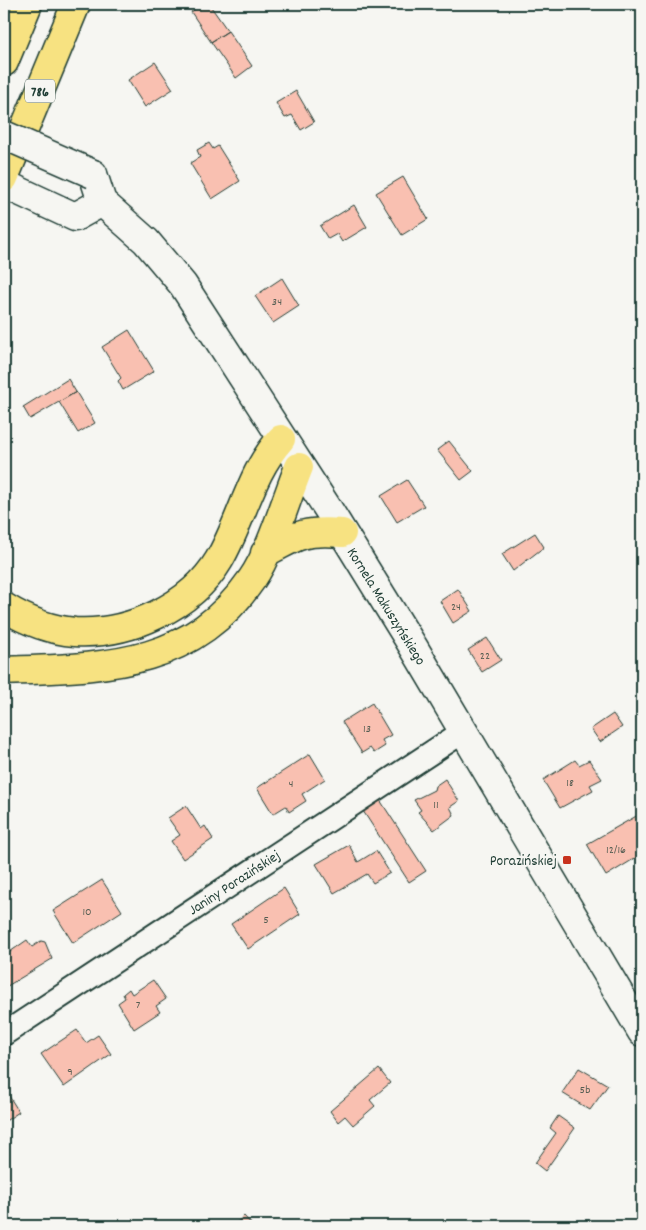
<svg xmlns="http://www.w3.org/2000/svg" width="646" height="1230" viewBox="0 0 646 1230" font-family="Dekko,sans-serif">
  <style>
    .building { fill: #f9c0b1; stroke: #1f3d34 }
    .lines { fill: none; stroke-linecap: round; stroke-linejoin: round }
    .street-casing { stroke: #1f3d34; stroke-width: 26 }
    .secondary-casing { stroke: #1f3d34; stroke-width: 31 }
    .primary-casing { stroke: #1f3d34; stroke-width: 31 }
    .street { stroke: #f6f6f2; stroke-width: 22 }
    .secondary { stroke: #f6f6f2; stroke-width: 28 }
    .primary { stroke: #f7e281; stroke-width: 28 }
    .secondary-bridge-casing { stroke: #1f3d34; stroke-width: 31; stroke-linecap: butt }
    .secondary-bridge { stroke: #f6f6f2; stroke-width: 28 }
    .poi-dot { fill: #c8321e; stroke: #f6f6f2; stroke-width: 2 }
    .labels { text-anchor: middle; stroke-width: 4; stroke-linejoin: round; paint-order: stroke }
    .number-label { font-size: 12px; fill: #565e53 }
    .shield { fill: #f6f6f2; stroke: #60746d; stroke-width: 1 }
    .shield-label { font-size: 14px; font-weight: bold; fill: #1f3d34 }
    .street-label { font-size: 15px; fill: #1f3d34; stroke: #f6f6f2 }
    .poi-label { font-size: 15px; fill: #1f3d34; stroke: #f6f6f2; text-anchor: end }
  </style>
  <rect width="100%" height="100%" fill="#f6f6f2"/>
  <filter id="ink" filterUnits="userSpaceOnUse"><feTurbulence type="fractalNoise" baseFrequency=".02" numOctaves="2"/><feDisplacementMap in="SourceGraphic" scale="10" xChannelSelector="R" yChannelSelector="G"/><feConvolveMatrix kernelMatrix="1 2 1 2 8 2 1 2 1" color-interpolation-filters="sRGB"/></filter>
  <g filter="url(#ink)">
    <path class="building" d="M203,4H209L228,31L211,42L191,12Z
      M228,31L252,66L236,78L211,42Z
      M155,62L173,89L145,107L128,80Z
      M296,91L314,122L301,130L292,115L285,118L276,103Z
      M209,143L213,149L218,146L240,181L212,199L190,163L200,157L197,150Z
      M403,177L428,219L402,235L376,193Z
      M354,205L367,227L342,242L337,234L328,239L320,226Z
      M282,278L299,306L273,323L255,296Z
      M129,330L154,371L123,390L118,381L121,378L102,347Z
      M68,379L76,392L30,419L23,407Z
      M76,392L95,423L78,433L59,402Z
      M449,441L473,471L461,480L437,450Z
      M407,480L424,506L397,522L381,496Z
      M535,533L544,547L513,571L502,554Z
      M458,589L472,611L453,623L440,601Z
      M487,638L501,660L482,672L468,650Z
      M372,703L391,735L382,740L385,746L374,753L370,748L362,753L342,722Z
      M613,714L622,727L600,742L591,729Z
      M310,754L325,779L302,794L306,801L289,812L286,806L273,814L257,788Z
      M575,760L579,765L589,760L602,779L590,785L593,790L560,808L543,780Z
      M445,779L459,801L450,807L454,815L434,830L418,812L421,810L414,800L434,790L435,786Z
      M380,800L426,871L409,882L363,811Z
      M186,806L201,829L205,826L213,839L183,859L171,841L180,835L168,818Z
      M640,814L642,818V854L606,876L587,844Z
      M349,845L358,862L376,851L390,873L373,883L367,874L334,893L316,864Z
      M102,880L122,911L73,943L53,911Z
      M284,888L300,914L248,949L231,924Z
      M27,940L32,947L41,941L45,942L52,959L4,988V956Z
      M153,980L166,999L156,1006L160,1012L134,1029L118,1003L125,998L123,994L129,989L132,994Z
      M77,1030L86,1043L98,1035L111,1054L64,1087L41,1054Z
      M579,1068L608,1085L590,1110L562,1093Z
      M379,1069L390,1083L370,1100L375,1106L353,1125L345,1116L338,1122L330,1111Z
      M4,1088L19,1112L4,1122Z
      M558,1116L575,1128L545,1171L535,1163L556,1133L550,1128Z
      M244,1216L253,1226H233Z"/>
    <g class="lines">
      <defs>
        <path id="street" d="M4,1034L464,731"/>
        <path id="secondary" d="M93,174L102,202L146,241L183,285L330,512L414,648L642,1032
          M4,184L75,217L102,202"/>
        <path id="primary" d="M4,62L28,4
          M4,178L76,4
          M265,553C298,535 303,530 342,533
          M4,607C25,620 50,630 75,632C128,635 191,607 219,560C242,521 250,473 281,439
          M4,671C102,667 190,669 252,579C271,552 286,499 299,467"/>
      </defs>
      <use href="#street" class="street-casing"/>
      <use href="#secondary" class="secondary-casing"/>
      <use href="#primary" class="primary-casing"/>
      <use href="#street" class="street"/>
      <use href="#secondary" class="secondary"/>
      <use href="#primary" class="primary"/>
      <defs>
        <path id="secondary-bridge" d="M4,135L93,174"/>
      </defs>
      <use href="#secondary-bridge" class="secondary-bridge-casing"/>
      <use href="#secondary-bridge" class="secondary-bridge"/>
    </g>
  </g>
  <rect class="poi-dot" x="562" y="855" width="10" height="10" rx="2.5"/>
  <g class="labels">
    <g class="number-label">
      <text x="277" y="305">34</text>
      <text x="456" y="610">24</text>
      <text x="485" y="659">22</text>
      <text x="367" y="732">13</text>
      <text x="570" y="786">18</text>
      <text x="291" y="787">4</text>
      <text x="436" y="808">11</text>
      <text x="616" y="853">12/16</text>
      <text x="87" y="915">10</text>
      <text x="266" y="923">5</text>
      <text x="138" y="1008">7</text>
      <text x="70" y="1075">9</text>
      <text x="585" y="1093">5b</text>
    </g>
    <rect class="shield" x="25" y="79.5" width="30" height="23" rx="4"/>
    <g class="shield-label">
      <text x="40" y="96">786</text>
    </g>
    <g class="street-label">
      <text transform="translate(387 606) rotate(58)" y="5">Kornela Makuszyńskiego</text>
      <text transform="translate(234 882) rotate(-33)" y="5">Janiny Porazińskiej</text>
    </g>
    <g class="poi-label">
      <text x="557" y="865">Porazińskiej</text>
    </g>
  </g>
  <rect width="646" height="1230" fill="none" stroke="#f6f6f2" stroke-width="20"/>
  <rect x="10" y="10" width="626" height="1210" fill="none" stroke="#1f3d34" stroke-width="2" filter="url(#ink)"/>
</svg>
